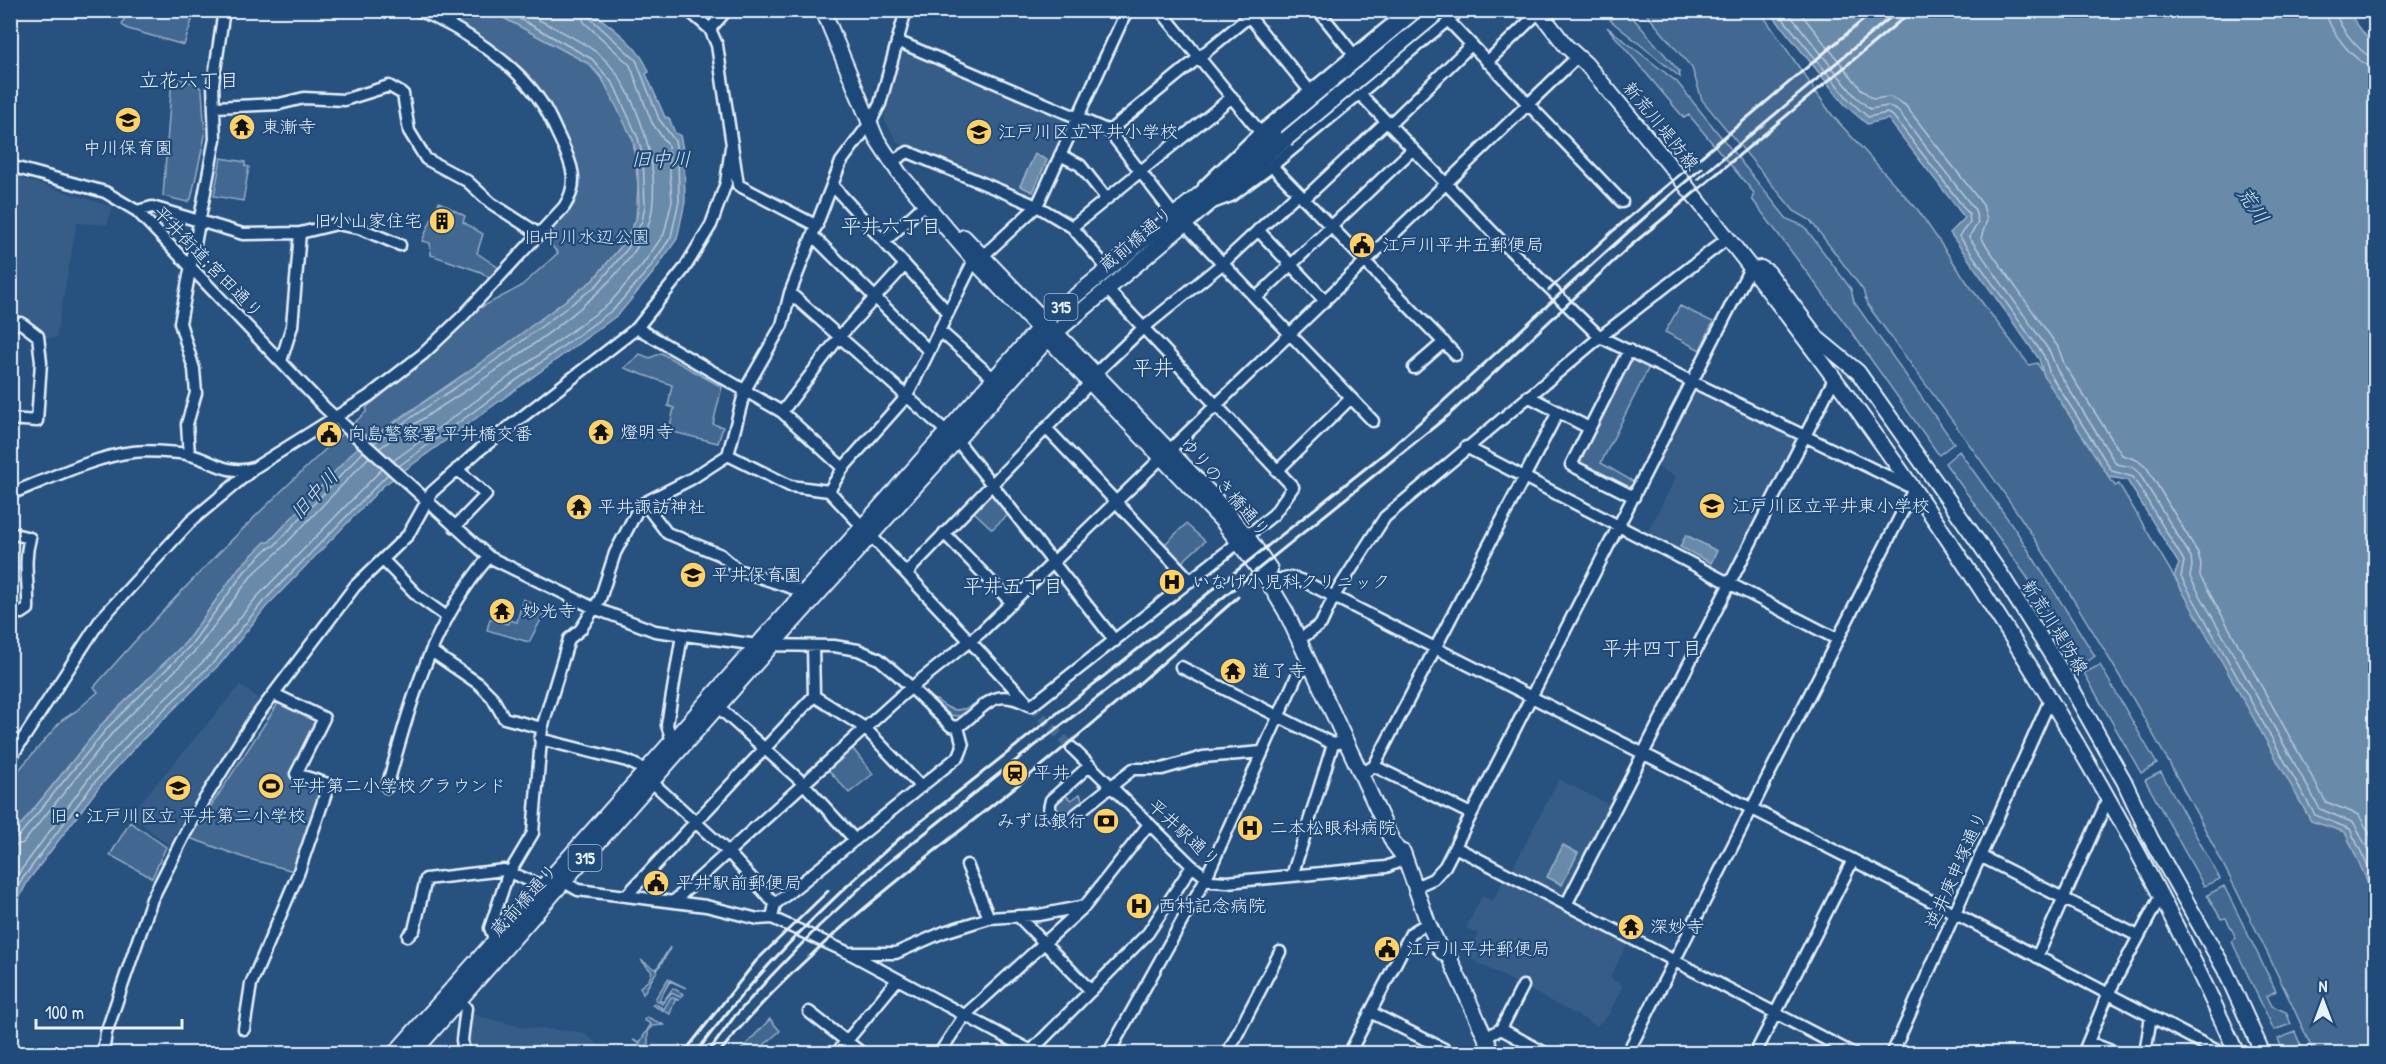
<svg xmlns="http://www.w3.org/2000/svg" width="2386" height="1064" viewBox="0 0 2386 1064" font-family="'Patrick Hand','Klee One',sans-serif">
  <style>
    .built { fill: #355d88 }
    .green { fill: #436891; stroke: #96acc4; stroke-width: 1.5 }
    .water { fill: #6b8aaa; stroke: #9db3c9; stroke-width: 1.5 }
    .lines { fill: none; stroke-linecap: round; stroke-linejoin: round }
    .shore { stroke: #b6c8d9; stroke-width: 1.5 }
    .minor-tunnel { stroke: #446991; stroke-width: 10; stroke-dasharray: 10 5; stroke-linecap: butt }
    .minor-casing { stroke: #e8f1f8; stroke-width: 15 }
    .major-casing { stroke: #e8f1f8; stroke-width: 18 }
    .minor { stroke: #1f4a7a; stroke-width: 10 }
    .major { stroke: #1f4a7a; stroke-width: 14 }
    .rail { stroke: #e8f1f8; stroke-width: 3 }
    .major-bridge-casing { stroke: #e8f1f8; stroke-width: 18; stroke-linecap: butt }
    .major-bridge { stroke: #1f4a7a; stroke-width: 14 }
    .labels { text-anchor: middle; stroke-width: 4.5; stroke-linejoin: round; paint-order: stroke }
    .shield { fill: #1f4a7a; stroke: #acbfd2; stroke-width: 1.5 }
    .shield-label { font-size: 16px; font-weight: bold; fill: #e8f1f8 }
    .street-label { font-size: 18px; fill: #e8f1f8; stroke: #1f4a7a }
    .poi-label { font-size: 18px; fill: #e8f1f8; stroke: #1f4a7a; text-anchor: start }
    .park-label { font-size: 18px; fill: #d8e3ee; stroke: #1f4a7a }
    .neighbourhood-label { font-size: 20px; fill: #e8f1f8; stroke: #1f4a7a }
    .water-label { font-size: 20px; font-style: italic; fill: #d5e2ec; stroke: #1f4a7a }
    .quarter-label { font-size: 21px; fill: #e8f1f8; stroke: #1f4a7a }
  </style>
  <rect width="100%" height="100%" fill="#27517f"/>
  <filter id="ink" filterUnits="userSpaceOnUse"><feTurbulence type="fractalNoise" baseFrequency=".0167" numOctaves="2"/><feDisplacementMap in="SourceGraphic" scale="12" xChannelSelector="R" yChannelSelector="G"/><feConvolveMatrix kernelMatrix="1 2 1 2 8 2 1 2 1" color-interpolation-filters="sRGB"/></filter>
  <g filter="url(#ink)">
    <path class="built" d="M906,49L1072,118L1037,196L1032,199L898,143L885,121V114L901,51Z
      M10,175L113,207L107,225L77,223L56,338H45L22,319L11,320Z
      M1695,389L1795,436L1796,441L1725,576L1646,535L1676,477L1655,466Z
      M240,685L260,700L183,817L169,845L130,815Z
      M1559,779L1609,805L1563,899L1628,942L1610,978L1623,985L1609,1014L1597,1026L1467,957L1478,934L1466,928L1482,896L1493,901L1504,879L1518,885L1510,873Z
      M471,1014L522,1027L582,1032L609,1053H471L468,1034Z"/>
    <path class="green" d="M127,10H195V11L184,45L128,29L122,25Z
      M428,11H491L589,64L609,88L633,140L638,185L636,220L623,244L593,280L502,348L375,435L269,542L265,543L239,568L186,642L104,722L11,837V779L62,720L76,711L98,692L94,687C179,590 270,499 366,412L367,407L442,344L477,305L482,307L520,287L558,253L543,236C556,223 574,209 579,190C583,174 574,157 567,142C559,124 552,105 540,90C512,55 467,31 428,11Z
      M1621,11H1627L1679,71L1680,77L1610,20Z
      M1644,11H1760L1832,115L1918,210L1969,285L2029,365L2037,363L2115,486L2119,484L2208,634L2311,821L2345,832L2375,894V1053H2314C2231,869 2135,690 2023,521C1973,447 1919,376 1867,304L1863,290L1810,220L1794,211L1702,100L1692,68Z
      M1607,27L1677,82L1787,219L1804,226L1851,289L1854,302L1954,443L1939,455L1850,330L1752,199L1754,193L1689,115L1684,118Z
      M172,77L197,84L202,90L205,136L191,199L187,202L163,196Z
      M221,158L245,162V166L249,167L243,201L214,196Z
      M439,202L465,216L463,222L483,234L477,253L499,268L489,278L481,272L431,255L430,243L422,241Z
      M1680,306L1713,322L1700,350L1665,332Z
      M661,353L722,387L713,424L723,427L718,443L669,431L674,408L668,406L672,385L624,368L640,354L650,358Z
      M1630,358L1649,367L1601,463L1634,482L1631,490L1576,462Z
      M1959,451L2015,529L2095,656L2080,667L2027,577L1945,463Z
      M991,494L1008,515L992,529L973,511Z
      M1186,524L1205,541L1182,562L1165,544Z
      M11,536L26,540L21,569L11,568Z
      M523,599L538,606L544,614L529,642L487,630L490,619L508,624L509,620L517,622Z
      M2100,665L2157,764L2141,773L2084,673Z
      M981,698H986L959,716L950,715L933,699C940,700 939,703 945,706C958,714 971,708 981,698Z
      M279,702L317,722L292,773L321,788L294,871L245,858L190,838Z
      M849,744L873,774L849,793L825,766Z
      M2161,772L2220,879L2204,886L2145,780Z
      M1064,794L1071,800L1080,794L1082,800H1086L1066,817L1054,814V802Z
      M130,822L166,847L152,878L110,855Z
      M2224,886L2276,991L2267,996L2272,1006L2286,1012L2291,1024L2274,1030L2234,946L2232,941L2236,938L2226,918L2221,919L2207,895Z
      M670,947L669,951L643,994L640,987L649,980L652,972L641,960L656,970Z
      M668,979L686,988L670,981L659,1000L663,1002L673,988L683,994L680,997L671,993L662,1004L655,999Z
      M671,997L679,1000H675L670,1014L652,1005L654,1003L664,1009Z
      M647,1017L664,1025L652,1026L648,1032V1044L643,1046L633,1040L640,1042L651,1024L644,1020Z
      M770,1019L780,1031L755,1053H738Z
      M2295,1032L2304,1053H2284L2278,1039Z"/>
    <path class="water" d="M491,11H591C611,27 640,46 649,72L646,74L665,117L669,118L675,133L680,135L684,155L685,202L677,239L653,273L619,314L383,486L266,607L221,663L139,743L99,787L28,881L11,913V837L104,722L186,642L239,568L265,542H269L354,451L502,348L593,280L623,244L636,220L639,206L637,158L633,140L602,78L589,64Z
      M1769,11H2347L2375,48V898L2345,832L2311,821L2174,576L2179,564L2127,480L2109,477L2044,376L2039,359L1950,233L1965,218L1888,119L1867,124L1846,106Z
      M1035,154L1047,160L1033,192L1020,186Z
      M1686,535L1717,551L1711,563L1680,547Z
      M1563,845L1578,853L1562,885L1547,877Z"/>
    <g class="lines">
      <path class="shore" d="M1776,10L1850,101L1868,117L1887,113L1893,116L1969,214L1970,222L1959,236L2044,356L2050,374L2112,471L2133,477L2184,561L2181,577L2315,815L2350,829L2376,883
        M1786,10L1855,96L1870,109L1888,106L1898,111L1975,210L1978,223L1969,237L2050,352L2057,370L2116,464L2132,467L2139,473L2191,557L2192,566L2190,577L2320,809L2354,823L2376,866
        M1798,10L1862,90L1873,99L1890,97L1905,105L1983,205L1987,220L1981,238L2058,347L2065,366L2122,455L2137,460L2147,468L2198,553L2201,564L2200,576L2326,802L2359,815L2376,845
        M2326,10C2327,29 2356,66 2376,67
        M2336,10C2336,24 2362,57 2376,58
        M374,443L506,353L597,285L628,248L642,221L645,206L643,157L638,138L614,85L592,59L504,10
        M380,448C449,397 623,303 649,223C656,201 654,168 648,146C640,115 623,72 596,52C573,35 545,24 520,10
        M393,461L609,304L643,264L664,234L672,201L668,145L652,123L630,65L584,22L580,10
        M399,466L614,309L649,269L671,237L679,201L678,157L675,141L659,119L636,60L589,17L588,10
        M10,840L18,837L109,726L190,646L245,571L267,549L274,546L363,452
        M10,847L23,843L114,731L196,650L252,575L279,551L369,457
        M10,885L89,778L129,733L210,655L256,598L382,469
        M10,900L23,878L94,783L134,738L216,660L262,603L388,474"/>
      <path class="minor-tunnel" d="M1031,706L1072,748"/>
      <defs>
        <path id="minor" d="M688,10L710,29L717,45L738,185L817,226
          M1160,10L1260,132
          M1244,10L1310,91
          M1318,10L1354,55
          M1388,10L1396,20
          M1444,16L1622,202
          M710,29L727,10
          M897,41L1109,131L1173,214
          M1487,62L1539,12
          M1359,93L1504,244L1600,337L1914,489L1627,1054
          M215,107L279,104L304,98L344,100L389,86L403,94L409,131L426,159L467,181L491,203L539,234
          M1109,131L1257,10
          M1060,155L1080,165L1106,198
          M891,162L908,152L1037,206L1072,227L1107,268
          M10,166L105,192L137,211L325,408L489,557L594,608L655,631L758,645L834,646L858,650L879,659L898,675L951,726L958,727C988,705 993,685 1031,706
          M1272,166L1456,355
          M832,185L948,312
          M1204,186L1260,132L1408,10
          M1304,199L1386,122L1394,120L1471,45
          M1215,202L1231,196L1272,166L1460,10
          M137,211L152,207L243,234L300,233L337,224L359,228L400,245
          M1184,223L1373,421
          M1072,227L1232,97
          M1258,230L1325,301
          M813,236L929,351
          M884,242L926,203
          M984,255L1037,206L1127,10
          M1106,288L1293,487L1274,514L1247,536
          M790,293L946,431
          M1256,298L1412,150
          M10,324L21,323L38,336L41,362L37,421L10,419
          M637,328L782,412L843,468
          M939,330L992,377
          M1629,350L1571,465L1634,497
          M281,361L292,326L300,233
          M1414,368L1444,342
          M1096,373L1142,329L1222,264L1298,193
          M1528,396L1589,428
          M782,412L840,336L905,265
          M1046,428L1191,581
          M956,439L1115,641
          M1466,447L1837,639
          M189,455L187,424L196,393L194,369L180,323L215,139L213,84L224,10
          M728,455L790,486L829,491L1025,700
          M1277,471L1351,398
          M829,491L843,468L907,396L974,260
          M10,494C46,480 96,456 133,452C147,450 165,452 179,453C209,455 221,477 254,468L369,396L423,354L461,318L564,207C580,183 572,164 560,139C554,127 549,113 541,102C517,64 459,26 417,10
          M644,503L667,533L721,555L738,570L804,592
          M455,527L486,495L457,469
          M10,533L30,538C23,562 29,584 28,609L22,613L10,611
          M944,533L1012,603
          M383,560L419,597L447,617
          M908,575L911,568L1090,383
          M1278,580L1291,577L1303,581L1853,860L2223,1054
          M1306,635L1321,624L1334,596L1385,517L1600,337L1728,238
          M431,651L479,684L492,697L504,718L542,728
          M1181,667L1333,744
          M814,696L865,728L921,787
          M1031,706L1239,542
          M718,707L803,783L855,840
          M540,739L627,761L646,770
          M672,741L667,725L682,635
          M1072,748L1192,866L1211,881L1227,882L1386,867L1405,859
          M10,759L101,619L191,521L251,471
          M1089,766L1051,800L1049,809L1057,820L1070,819L1133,769H1162L1203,757L1262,752
          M1374,766L1471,814
          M1368,770L1374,766L1558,412
          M652,782L728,852L775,904
          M387,787C411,702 430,626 489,557
          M1455,847L1854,1054
          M1980,856L2138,936
          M967,865L989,918
          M1292,876L1333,744L1338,743
          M564,882L578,890L706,906L758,919L772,918L849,953L1037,1054
          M1417,886L1433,879L1445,866L1747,274L1752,269
          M626,896L814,696L813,646
          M674,901L902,695L981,632L1576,58
          M1566,905L1834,379
          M1018,916L1091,991
          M772,918L775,904L959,756L963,746L958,727
          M408,936L414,930L426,879L504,870L542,886
          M495,941L490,928L507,877L533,833L542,728L569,639L581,629L600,599L615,553L637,511L644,503L691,479L728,455L745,390L782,325L790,293L841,162L870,123L880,104L906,10
          M852,953H896L944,932L989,918L1039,915L1085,906L1149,824
          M2037,957L2108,799
          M459,1000L466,1008L462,1040L464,1054
          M809,1012L863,1054
          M1370,1012L1454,1054
          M244,1029L251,984L298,874L328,787V784L296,774L324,718L274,694
          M1501,1029L1523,986
          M1486,1037L1501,1029L1547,1054
          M2088,1042L2119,1054
          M103,1054L106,1033L152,899L193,818L253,721L355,586L408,535L432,492L478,451L637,328L684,269L711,225L726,183L731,147
          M836,1054L897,980
          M939,1054L964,1016L1085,906
          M1028,1054L1148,933L1192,866
          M1108,1054L1206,878L1298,673L1312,666
          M1227,1054L1280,952
          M1349,1054L1411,933L1428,923
          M1755,1054L1853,860
          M1892,1054L2050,700
          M2083,1054L2108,994L2161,895
          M2145,1054L2151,1016"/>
        <path id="major" d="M823,10L876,138L899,173L978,265L1223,522L1267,580L1286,612L1393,843L1405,859
          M1538,10L1566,46L1586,64L1608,90C1853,385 2080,702 2237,1054
          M964,237L1210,493L1247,536L1270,569
          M1752,269L1761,268L1768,272L1818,339L1858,372L2002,576L2067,680L2124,781L2151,839L2225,970L2263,1054
          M1403,852L1428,923L1441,951L1449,957L1493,1054
          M394,1054L1046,320L1425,10
          M412,1054L772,645L1048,339L1286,139"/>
      </defs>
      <use href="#minor" class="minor-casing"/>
      <use href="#major" class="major-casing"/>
      <use href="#minor" class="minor"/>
      <use href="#major" class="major"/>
      <path class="rail" d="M1698,179L1899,10
        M1549,290L1614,230L1875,10
        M683,1054L756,961L828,891
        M695,1054C755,973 825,904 900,838L1386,452C1493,359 1593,259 1702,168
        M707,1054L734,1017L771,976L819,926L885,865L1010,765L1138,666L1449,415L1628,248L1913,10
        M718,1054C802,950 910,871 1014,788C1091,727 1164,662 1238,597"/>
      <defs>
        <path id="major-bridge" d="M1286,139L1441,10"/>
      </defs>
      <use href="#major-bridge" class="major-bridge-casing"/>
      <use href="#major-bridge" class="major-bridge"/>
    </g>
  </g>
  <defs>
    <symbol id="school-disc" viewBox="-11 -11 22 22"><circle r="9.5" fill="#ffd166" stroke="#1f4a7a"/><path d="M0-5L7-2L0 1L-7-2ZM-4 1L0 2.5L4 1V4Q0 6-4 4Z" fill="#111"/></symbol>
    <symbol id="temple-disc" viewBox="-11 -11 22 22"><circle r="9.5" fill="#ffd166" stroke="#1f4a7a"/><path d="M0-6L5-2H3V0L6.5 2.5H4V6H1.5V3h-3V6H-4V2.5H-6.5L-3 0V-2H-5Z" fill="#111"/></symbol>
    <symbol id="building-disc" viewBox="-11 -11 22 22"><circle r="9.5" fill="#ffd166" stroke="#1f4a7a"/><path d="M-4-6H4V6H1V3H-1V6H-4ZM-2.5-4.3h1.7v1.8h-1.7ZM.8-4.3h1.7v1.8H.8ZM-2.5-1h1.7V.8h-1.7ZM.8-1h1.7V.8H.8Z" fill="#111"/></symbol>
    <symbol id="civic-disc" viewBox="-11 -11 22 22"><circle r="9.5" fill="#ffd166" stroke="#1f4a7a"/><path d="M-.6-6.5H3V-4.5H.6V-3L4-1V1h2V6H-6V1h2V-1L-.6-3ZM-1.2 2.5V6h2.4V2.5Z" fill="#111"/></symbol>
    <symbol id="hospital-disc" viewBox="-11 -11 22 22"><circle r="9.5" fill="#ffd166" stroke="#1f4a7a"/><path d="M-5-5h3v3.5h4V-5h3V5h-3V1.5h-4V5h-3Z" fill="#111"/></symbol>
    <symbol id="station-disc" viewBox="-11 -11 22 22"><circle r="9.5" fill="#ffd166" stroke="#1f4a7a"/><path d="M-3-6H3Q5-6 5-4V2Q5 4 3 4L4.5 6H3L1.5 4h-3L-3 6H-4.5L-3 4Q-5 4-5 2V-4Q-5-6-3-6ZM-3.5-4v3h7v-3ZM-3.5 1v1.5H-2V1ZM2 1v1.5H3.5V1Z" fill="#111"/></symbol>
    <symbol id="stadium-disc" viewBox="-11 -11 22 22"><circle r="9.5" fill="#ffd166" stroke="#1f4a7a"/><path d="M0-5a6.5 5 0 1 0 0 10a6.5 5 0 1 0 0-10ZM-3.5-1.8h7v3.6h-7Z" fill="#111"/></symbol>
    <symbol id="bank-disc" viewBox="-11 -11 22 22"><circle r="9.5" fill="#ffd166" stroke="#1f4a7a"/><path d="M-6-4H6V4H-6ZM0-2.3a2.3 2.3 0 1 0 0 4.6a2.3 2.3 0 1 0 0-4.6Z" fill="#111"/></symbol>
  </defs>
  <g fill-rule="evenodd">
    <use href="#school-disc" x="113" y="105" width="30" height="30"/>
    <use href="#temple-disc" x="227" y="112" width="30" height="30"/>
    <use href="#school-disc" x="964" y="117" width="30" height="30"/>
    <use href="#building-disc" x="427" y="206" width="30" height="30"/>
    <use href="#civic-disc" x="1347" y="230" width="30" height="30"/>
    <use href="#temple-disc" x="586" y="417" width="30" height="30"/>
    <use href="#civic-disc" x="314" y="419" width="30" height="30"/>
    <use href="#school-disc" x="1697" y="491" width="30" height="30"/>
    <use href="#temple-disc" x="564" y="492" width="30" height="30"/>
    <use href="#school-disc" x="678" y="560" width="30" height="30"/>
    <use href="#hospital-disc" x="1157" y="567" width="30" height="30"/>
    <use href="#temple-disc" x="487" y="596" width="30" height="30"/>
    <use href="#temple-disc" x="1218" y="656" width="30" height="30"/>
    <use href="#station-disc" x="1000" y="758" width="30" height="30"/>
    <use href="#stadium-disc" x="256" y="771" width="30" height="30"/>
    <use href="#school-disc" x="163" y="773" width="30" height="30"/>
    <use href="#bank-disc" x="1091" y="806" width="30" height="30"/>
    <use href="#hospital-disc" x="1235" y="813" width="30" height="30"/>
    <use href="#civic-disc" x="641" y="868" width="30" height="30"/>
    <use href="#hospital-disc" x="1124" y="891" width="30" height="30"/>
    <use href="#temple-disc" x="1616" y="912" width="30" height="30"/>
    <use href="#civic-disc" x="1372" y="934" width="30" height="30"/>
  </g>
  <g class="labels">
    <g class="shield">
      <rect x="1044.5" y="294" width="33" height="26" rx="4.5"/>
      <rect x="568.5" y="845" width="33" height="26" rx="4.5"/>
    </g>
    <g class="shield-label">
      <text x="1061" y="313">315</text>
      <text x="585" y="864">315</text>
    </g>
    <g class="street-label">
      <text transform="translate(1661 126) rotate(51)" y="6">新荒川堤防線</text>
      <text transform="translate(1136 239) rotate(-40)" y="6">蔵前橋通り</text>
      <text transform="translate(208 262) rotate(46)" y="6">平井街道;宮田通り</text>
      <text transform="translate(1225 487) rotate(49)" y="6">ゆりのき橋通り</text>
      <text transform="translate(2055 627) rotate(58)" y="6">新荒川堤防線</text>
      <text transform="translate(1184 833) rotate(43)" y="6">平井駅通り</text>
      <text transform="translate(1956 870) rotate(-66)" y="6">逆井庚申塚通り</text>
      <text transform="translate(524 900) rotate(-48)" y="6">蔵前橋通り</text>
    </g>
    <g class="poi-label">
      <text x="262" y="133">東漸寺</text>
      <text x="998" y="138">江戸川区立平井小学校</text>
      <text x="128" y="154" text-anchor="middle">中川保育園</text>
      <text x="422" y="227" text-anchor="end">旧小山家住宅</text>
      <text x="1382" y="251">江戸川平井五郵便局</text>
      <text x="620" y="438">燈明寺</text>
      <text x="348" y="440">向島警察署 平井橋交番</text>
      <text x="1732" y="512">江戸川区立平井東小学校</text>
      <text x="598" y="513">平井諏訪神社</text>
      <text x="712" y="581">平井保育園</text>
      <text x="1192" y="588">いなげ小児科クリニック</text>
      <text x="522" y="617">妙光寺</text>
      <text x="1252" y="677">道了寺</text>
      <text x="1034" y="779">平井</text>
      <text x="290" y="792">平井第二小学校グラウンド</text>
      <text x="178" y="822" text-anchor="middle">旧・江戸川区立 平井第二小学校</text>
      <text x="1086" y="827" text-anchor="end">みずほ銀行</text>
      <text x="1270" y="834">二本松眼科病院</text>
      <text x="676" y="889">平井駅前郵便局</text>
      <text x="1158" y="912">西村記念病院</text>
      <text x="1650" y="933">深妙寺</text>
      <text x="1406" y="955">江戸川平井郵便局</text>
    </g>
    <g class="park-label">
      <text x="587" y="243">旧中川水辺公園</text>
    </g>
    <g class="neighbourhood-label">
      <text x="189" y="87">立花六丁目</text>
      <text x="891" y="233">平井六丁目</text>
      <text x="1013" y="593">平井五丁目</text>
      <text x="1652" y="655">平井四丁目</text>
    </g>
    <g class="water-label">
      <text x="661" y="166">旧中川</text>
      <text transform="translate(2253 205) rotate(56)" y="7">荒川</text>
      <text transform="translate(314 494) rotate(-47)" y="7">旧中川</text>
    </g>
    <g class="quarter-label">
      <text x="1153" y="375">平井</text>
    </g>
  </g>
  <rect width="2386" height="1064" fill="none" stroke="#1f4a7a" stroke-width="36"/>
  <rect x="18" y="18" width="2350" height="1028" fill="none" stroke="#e8f1f8" stroke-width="2" filter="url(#ink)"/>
  <g transform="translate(2323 1001)" stroke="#1f4a7a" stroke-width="4.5" paint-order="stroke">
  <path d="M0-4.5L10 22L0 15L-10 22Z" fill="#e8f1f8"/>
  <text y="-9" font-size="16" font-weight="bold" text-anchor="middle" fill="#e8f1f8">N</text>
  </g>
  <path d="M36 1019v9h146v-9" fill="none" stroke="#e8f1f8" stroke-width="3"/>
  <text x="45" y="1019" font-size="18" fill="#e8f1f8" stroke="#1f4a7a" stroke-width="4.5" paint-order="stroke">100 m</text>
</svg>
